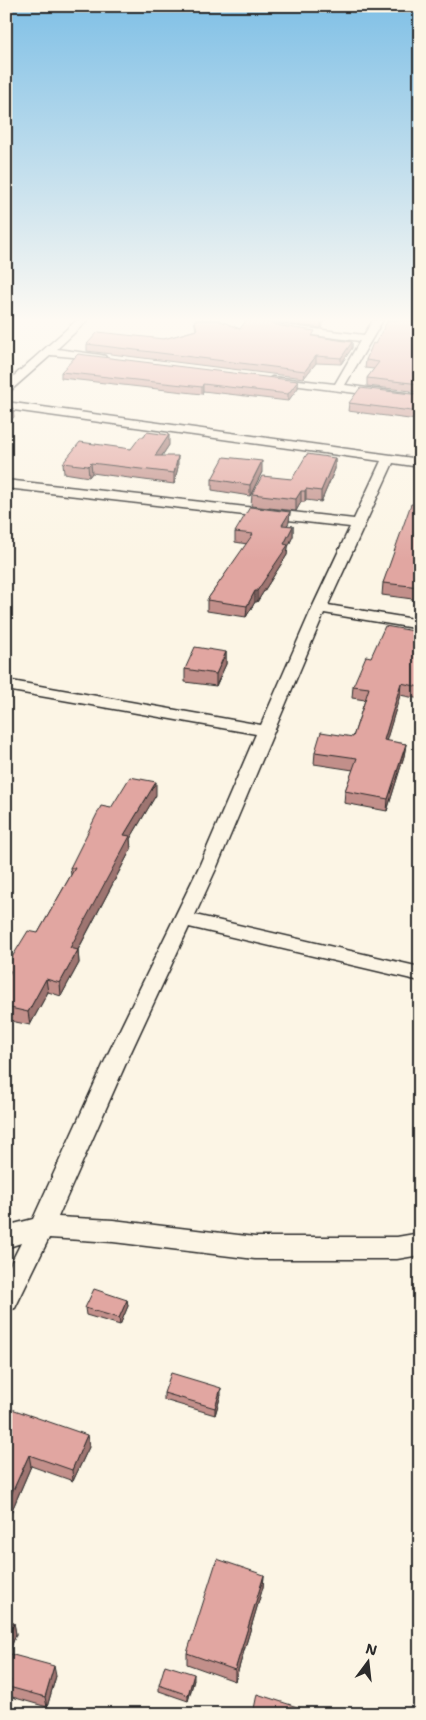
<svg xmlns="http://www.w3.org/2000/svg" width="426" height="1720" viewBox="0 0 426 1720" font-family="'Shantell Sans',sans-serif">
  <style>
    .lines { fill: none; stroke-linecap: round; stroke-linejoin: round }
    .street-casing { stroke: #2b2b2b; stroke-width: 3 }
    .street { fill: #fcf5e5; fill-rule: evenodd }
    .wall { fill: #c28f8a; stroke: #2b2b2b }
    .shaded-wall { fill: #9e7471; stroke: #2b2b2b }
    .building { fill: #e1a6a1; stroke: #2b2b2b }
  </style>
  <rect width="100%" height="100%" fill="#fcf5e5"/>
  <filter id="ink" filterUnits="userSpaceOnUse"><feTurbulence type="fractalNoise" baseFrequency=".02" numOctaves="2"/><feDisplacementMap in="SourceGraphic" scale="10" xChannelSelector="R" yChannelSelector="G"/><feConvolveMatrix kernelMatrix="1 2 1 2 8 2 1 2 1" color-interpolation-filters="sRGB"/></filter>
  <g filter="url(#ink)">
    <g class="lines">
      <defs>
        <path id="street" d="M77,320H88L57,349L101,355L105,356L106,358L105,360L51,355L10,391L6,392V383Z
          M250,320H266L282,325L364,335L373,320H383L345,385L420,395V401L268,382L266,380L272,377L335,384L360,341L281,331L251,322Z
          M6,402L420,459V467L393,463L328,605L420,620V629L324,613L216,869L195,915L420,967V981L189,927L130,1054L58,1217L113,1220L255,1237H397L420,1233V1255L397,1259H255L113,1242L49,1238L15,1308L6,1311V1273L21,1243L6,1248V1226L33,1219L108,1054L198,869L256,734L6,690V680L261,725L312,608L350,527L6,488V480L354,519L381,461L6,409Z"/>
      </defs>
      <use href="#street" class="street-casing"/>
      <use href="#street" class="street"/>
    </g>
    <path class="wall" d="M194,320H218L240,329L281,326L315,337L352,342V348L341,364L316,363L304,378L87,351V344L164,339L196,330Z
      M272,320H325L321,328L282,323Z
      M420,320V392L367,386V378L374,369L365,368L366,360L375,344Z
      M61,372L298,381V388L288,401L203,391L202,394L61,378Z
      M420,395V427L416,426L417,420L348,411L349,403Z
      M169,445L162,456L178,467L174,484L92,473L89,477L64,473L63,463L131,449Z
      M335,458V469L321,502L306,500L305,502H301L296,511L251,506L252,494L292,479Z
      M262,472L250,496L212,490V479Z
      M420,505V600L382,595L383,583Z
      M290,512L289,522L287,525L293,526V536L288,547L287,555L257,602H255L246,617L207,611V600L247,544L235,542V532Z
      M420,632V699L400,695L386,741L406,744L404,756L387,811L344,803L345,791L353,770L314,764L315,752L353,737L365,700L352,698L353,686L371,657Z
      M226,652V664L216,686L185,682V669Z
      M156,795L130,839L131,849L78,950L79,963L61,996L48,992L30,1025L6,1020V967L38,933L71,875L70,868L111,808Z
      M127,1300L128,1306L120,1325L86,1315L85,1308Z
      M164,1393L221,1395L215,1415L164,1400Z
      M6,1407L89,1447L73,1481L31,1466L6,1524Z
      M264,1575L263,1587L235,1681L187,1664V1653Z
      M420,1594V1618L415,1616Z
      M6,1620L14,1623L16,1634L9,1653L56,1676L47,1707L12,1697L9,1688L6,1687Z
      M194,1680L188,1701L159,1691V1685Z"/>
    <path class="shaded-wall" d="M321,320H325L321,328Z
      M352,342V348L341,364V358Z
      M316,356V363L304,378L305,371Z
      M298,381V388L288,401V394Z
      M203,384V391L202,394V387Z
      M13,408L14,417L6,426V416Z
      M169,435V445L155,466V456Z
      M178,456V467L174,484V473Z
      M335,458V469L321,502V491Z
      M262,461V472L250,496V485Z
      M91,463L92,473L89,477L88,466Z
      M306,489V500L305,502V491Z
      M301,491V502L296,511V499Z
      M290,512L289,522L282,535V525Z
      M293,526V536L288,547L287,555L257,602V591L284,544Z
      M255,591V602L246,617L247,606Z
      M226,652V664L216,686V674Z
      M401,683L400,695L383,752L384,740Z
      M406,744L404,756L387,811L388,799Z
      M156,782V795L130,839L131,849L72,961L70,948L124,835Z
      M78,950L79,963L61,996L60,983Z
      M46,979L48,992L30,1025L28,1012Z
      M127,1300L128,1306L120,1325L119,1318Z
      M221,1388V1395L215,1415V1408Z
      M87,1435L89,1447L73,1481L72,1470Z
      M29,1455L31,1466L6,1524V1506Z
      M264,1575L263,1587L235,1681V1670Z
      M14,1623L16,1634L6,1660V1642Z
      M54,1666L56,1676L47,1707L45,1697Z
      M194,1674V1680L188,1701V1695Z"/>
    <path class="building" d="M195,320H218L240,329L246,320H262L281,326L315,331L312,336L352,342L341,358L316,356L305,371L87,344L98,332L164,339L197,330Z
      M388,320H420V384L367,378L379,362L366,360L373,343L375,344Z
      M78,354L298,381L288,394L203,384L202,387L61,372Z
      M360,388L420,395V419H417L419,412L349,403Z
      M6,407L13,408L6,416Z
      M147,432L169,435L155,456H178L174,473L91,463L88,466L63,463L80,442L131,449L140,437H144Z
      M307,454L335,458L321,491L306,489L305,491H301L296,499L252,494L262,476L292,479Z
      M224,457L262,461L250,485L212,479Z
      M411,504L420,505V587L383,583Z
      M250,507L290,512L282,525L293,526L284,544L288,545L257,591H255L247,606L207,600L253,534L235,532Z
      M385,626L420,632V687L401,683L384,740L406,744L388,799L345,791L357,758L315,752L321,732L353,737L369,688L353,686L366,656L371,657Z
      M195,647L226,652L216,674L185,669Z
      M130,777L156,782L124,835L130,836L70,948L78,950L60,983L46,979L28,1012L6,1007V980L11,971L6,970V967L28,931L38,933L75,868H70L101,806L111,808Z
      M94,1289L127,1300L119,1318L85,1308Z
      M171,1373L221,1388L215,1408L164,1393Z
      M6,1407L87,1435L72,1470L29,1455L6,1506Z
      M217,1559L264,1575L235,1670L187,1653Z
      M420,1595V1605H417Z
      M6,1620L14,1623L6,1642Z
      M6,1653L54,1666L45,1697L9,1687L11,1680L6,1678Z
      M165,1665L194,1674L188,1695L159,1685Z
      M257,1694L319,1714H253Z"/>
  </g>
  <linearGradient id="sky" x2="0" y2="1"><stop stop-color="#80c0e6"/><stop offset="0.57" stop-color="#fefaf3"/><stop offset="1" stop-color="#fefaf3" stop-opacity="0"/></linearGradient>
  <rect width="426" height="561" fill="url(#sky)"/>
  <rect width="426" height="1720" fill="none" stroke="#fcf5e5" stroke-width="25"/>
  <rect x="12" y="12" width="401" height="1695" fill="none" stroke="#2b2b2b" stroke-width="2" filter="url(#ink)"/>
  <g transform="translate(368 1662) rotate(15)" stroke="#fcf5e5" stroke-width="4" paint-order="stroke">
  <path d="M0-4L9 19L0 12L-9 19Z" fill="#2b2b2b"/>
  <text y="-8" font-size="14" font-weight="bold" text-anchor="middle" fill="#2b2b2b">N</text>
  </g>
</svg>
